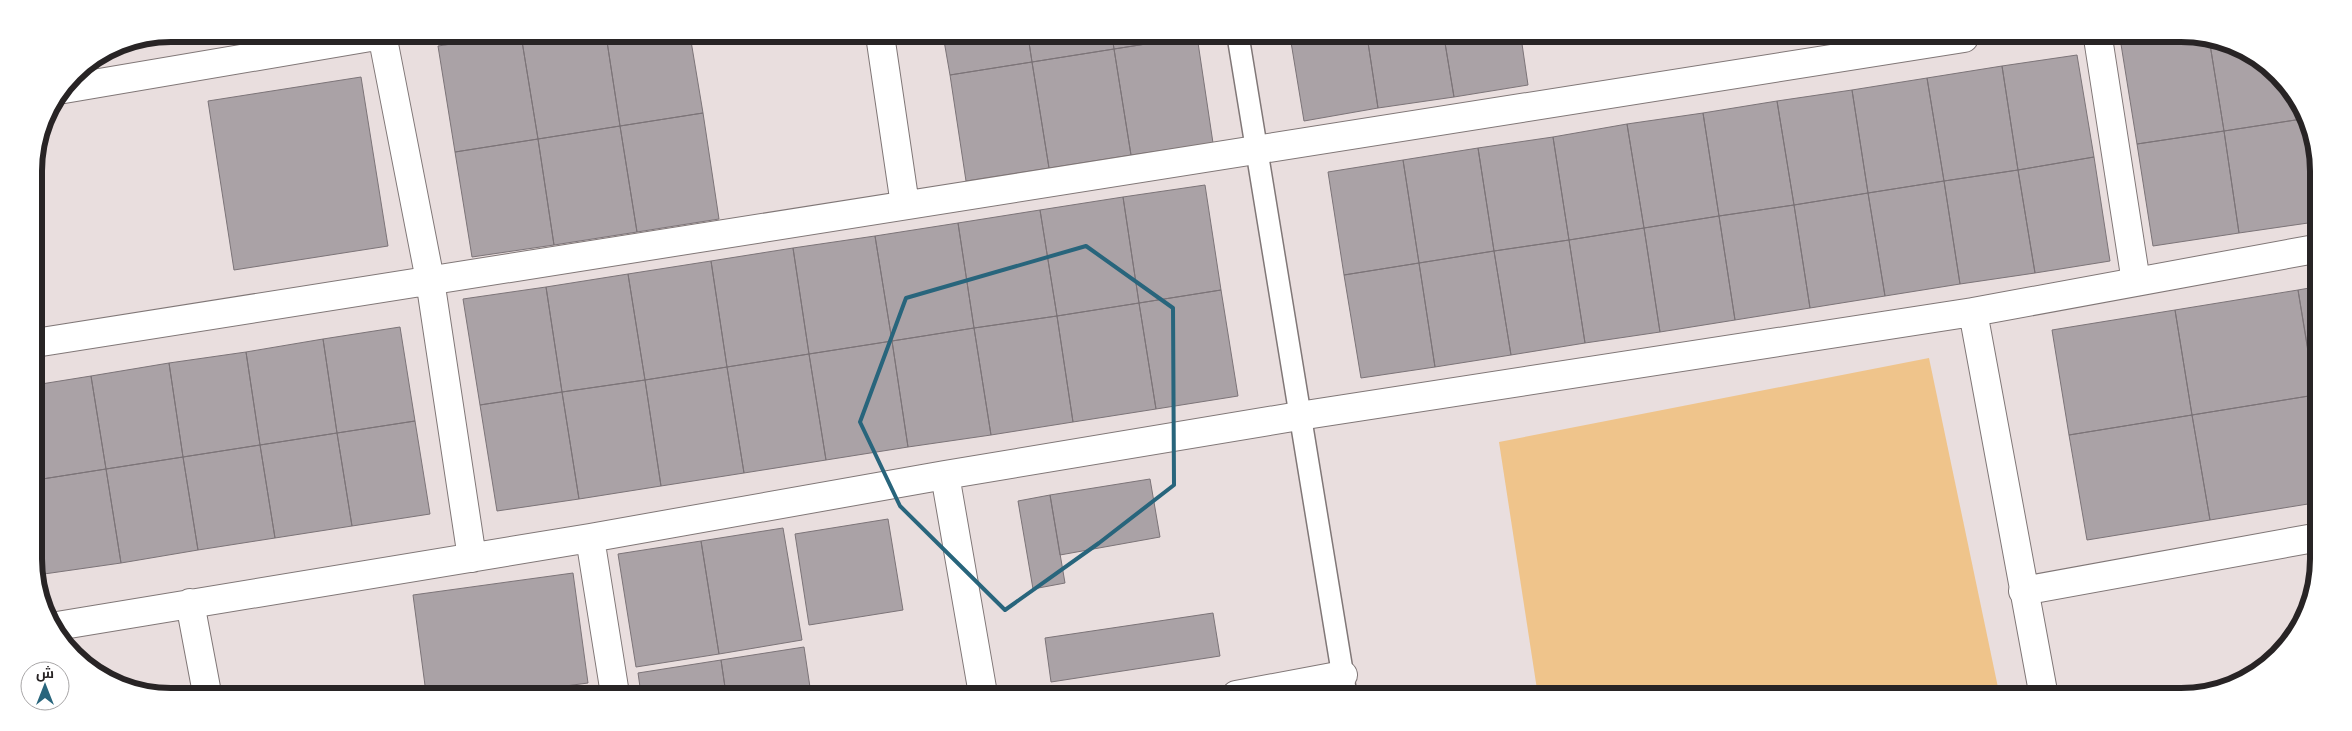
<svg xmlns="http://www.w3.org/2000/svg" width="2352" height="731" viewBox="0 0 2352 731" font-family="'Exo 2',Cairo,sans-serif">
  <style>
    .green { fill: #efc48b }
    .building { fill: #aaa2a6; stroke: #7c7478 }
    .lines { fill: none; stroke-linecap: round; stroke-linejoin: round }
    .lane-casing { stroke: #807777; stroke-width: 24 }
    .street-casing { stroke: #807777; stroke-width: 30 }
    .lane { stroke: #fff; stroke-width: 21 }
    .street { stroke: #fff; stroke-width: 28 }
    .marked { fill: none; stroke: #28657c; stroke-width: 4; stroke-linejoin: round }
    .rim { fill: none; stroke: #282425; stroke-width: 6 }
  </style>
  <rect width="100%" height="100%" fill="#e9dede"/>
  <path class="green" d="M1929,358L2000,697L1538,696L1499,442Z"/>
  <path class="building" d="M512,35H521L538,139L455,152L438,46Z
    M521,35H606L620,126L538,139Z
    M606,35H690L703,113L620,126Z
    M943,35L1028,36L1032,62L950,75Z
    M1028,36H1112L1114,49L1032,62Z
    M1112,36H1197L1114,49Z
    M1197,36L1213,143L1131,155L1114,49Z
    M1290,36H1367L1378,108L1304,121Z
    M1367,36L1444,37L1454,97L1378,108Z
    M1444,37H1521L1528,85L1454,97Z
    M2120,38H2209L2224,131L2137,144Z
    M2209,38H2216L2278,74L2302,119L2224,131Z
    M1114,49L1131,155L1049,168L1032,62Z
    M2077,55L2094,157L2018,170L2002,66Z
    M1032,62L1049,168L966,181L950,75Z
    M2002,66L2018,170L1944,181L1927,78Z
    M361,77L388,246L234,270L208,101Z
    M1927,78L1944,181L1868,193L1852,90Z
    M1852,90L1868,193L1794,205L1777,101Z
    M1777,101L1794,205L1719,216L1703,113Z
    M703,113L719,219L637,232L620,126Z
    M1703,113L1719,216L1644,228L1627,124Z
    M2302,119L2313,140L2316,157L2315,222L2239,233L2224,131Z
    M1627,124L1644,228L1569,240L1553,137Z
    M620,126L637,232L554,245L538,139Z
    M2224,131L2239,233L2153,246L2137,144Z
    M1553,137L1569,240L1494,251L1478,148Z
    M538,139L554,245L472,257L455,152Z
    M1478,148L1494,251L1419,263L1403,160Z
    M2094,157L2110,261L2035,273L2018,170Z
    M1403,160L1419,263L1344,275L1328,172Z
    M2018,170L2035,273L1960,284L1944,181Z
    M1944,181L1960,284L1885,296L1868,193Z
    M1205,185L1221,290L1139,303L1123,197Z
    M1868,193L1885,296L1810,308L1794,205Z
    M1123,197L1139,303L1057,316L1040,210Z
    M1794,205L1810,308L1735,320L1719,216Z
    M1040,210L1057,316L974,328L958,223Z
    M1719,216L1735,320L1660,332L1644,228Z
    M958,223L974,328L892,341L875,236Z
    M1644,228L1660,332L1585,343L1569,240Z
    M875,236L892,341L809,354L793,248Z
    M1569,240L1585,343L1511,355L1494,251Z
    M793,248L809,354L727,367L711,261Z
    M1494,251L1511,355L1435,367L1419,263Z
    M711,261L727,367L645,380L628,274Z
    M1419,263L1435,367L1361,378L1344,275Z
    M628,274L645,380L562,392L546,287Z
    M546,287L562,392L480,405L463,299Z
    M2315,287V391L2298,290Z
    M1221,290L1238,396L1156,409L1139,303Z
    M2298,290L2315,395L2192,415L2175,310Z
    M1139,303L1156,409L1073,422L1057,316Z
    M2175,310L2192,415L2069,435L2052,330Z
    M1057,316L1073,422L991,435L974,328Z
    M400,327L415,421L337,433L323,339Z
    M974,328L991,435L908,447L892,341Z
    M323,339L337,433L260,445L246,352Z
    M892,341L908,447L826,460L809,354Z
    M246,352L260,445L183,457L169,363Z
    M809,354L826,460L744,473L727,367Z
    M169,363L183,457L106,469L91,376Z
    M727,367L744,473L661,486L645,380Z
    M91,376L106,469L36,480L35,385Z
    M645,380L661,486L579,499L562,392Z
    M562,392L579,499L497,511L480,405Z
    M2315,395L2314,503L2210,520L2192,415Z
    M2192,415L2210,520L2087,540L2069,435Z
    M415,421L430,514L352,526L337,433Z
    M337,433L352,526L275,538L260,445Z
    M260,445L275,538L198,550L183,457Z
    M183,457L198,550L121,563L106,469Z
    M106,469L121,563L44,574L36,527V480Z
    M1150,479L1160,537L1060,555L1050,495Z
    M1050,495L1065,583L1033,589L1018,501Z
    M888,519L903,610L809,625L795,534Z
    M36,527L44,574L36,576Z
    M783,528L802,640L719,654L701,541Z
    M701,541L719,654L636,667L618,554Z
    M573,573L588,683L513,693H426L413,595Z
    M1213,613L1220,656L1051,682L1045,638Z
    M804,647L811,694H726L721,660Z
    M721,660L726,694H641L638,673Z"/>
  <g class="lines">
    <defs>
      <path id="lane" d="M1238,36L1346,695"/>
      <path id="street" d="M382,34L430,280L472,558
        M880,35L905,205
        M2098,38L2136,282
        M64,89L388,34
        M1973,312L2044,697
        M35,343L1964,38
        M945,475L983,694
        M590,538L615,694
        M2023,591L2314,538
        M190,603L207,693
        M57,626L590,538L945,475L1299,416L1973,312L2315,249
        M1236,695L1343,675"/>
    </defs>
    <use href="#lane" class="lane-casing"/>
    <use href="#street" class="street-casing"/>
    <use href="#lane" class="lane"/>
    <use href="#street" class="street"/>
  </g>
  <path class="marked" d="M1086,246L1173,308L1174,485L1099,543L1005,610L900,506L860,422L906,298Z"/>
  <path d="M0 0H2352V731H0ZM171 42H2181A129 129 0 0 1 2310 171V559A129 129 0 0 1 2181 688H171A129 129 0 0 1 42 559V171A129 129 0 0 1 171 42Z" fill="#fff" fill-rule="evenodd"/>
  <path class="rim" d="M171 42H2181A129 129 0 0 1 2310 171V559A129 129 0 0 1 2181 688H171A129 129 0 0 1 42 559V171A129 129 0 0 1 171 42Z"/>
  <g transform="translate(45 686)"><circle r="24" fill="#ffffff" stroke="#a9a7a8"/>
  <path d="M0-4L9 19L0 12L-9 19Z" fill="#28657c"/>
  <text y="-8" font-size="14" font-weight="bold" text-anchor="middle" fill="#282425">ش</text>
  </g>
</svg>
